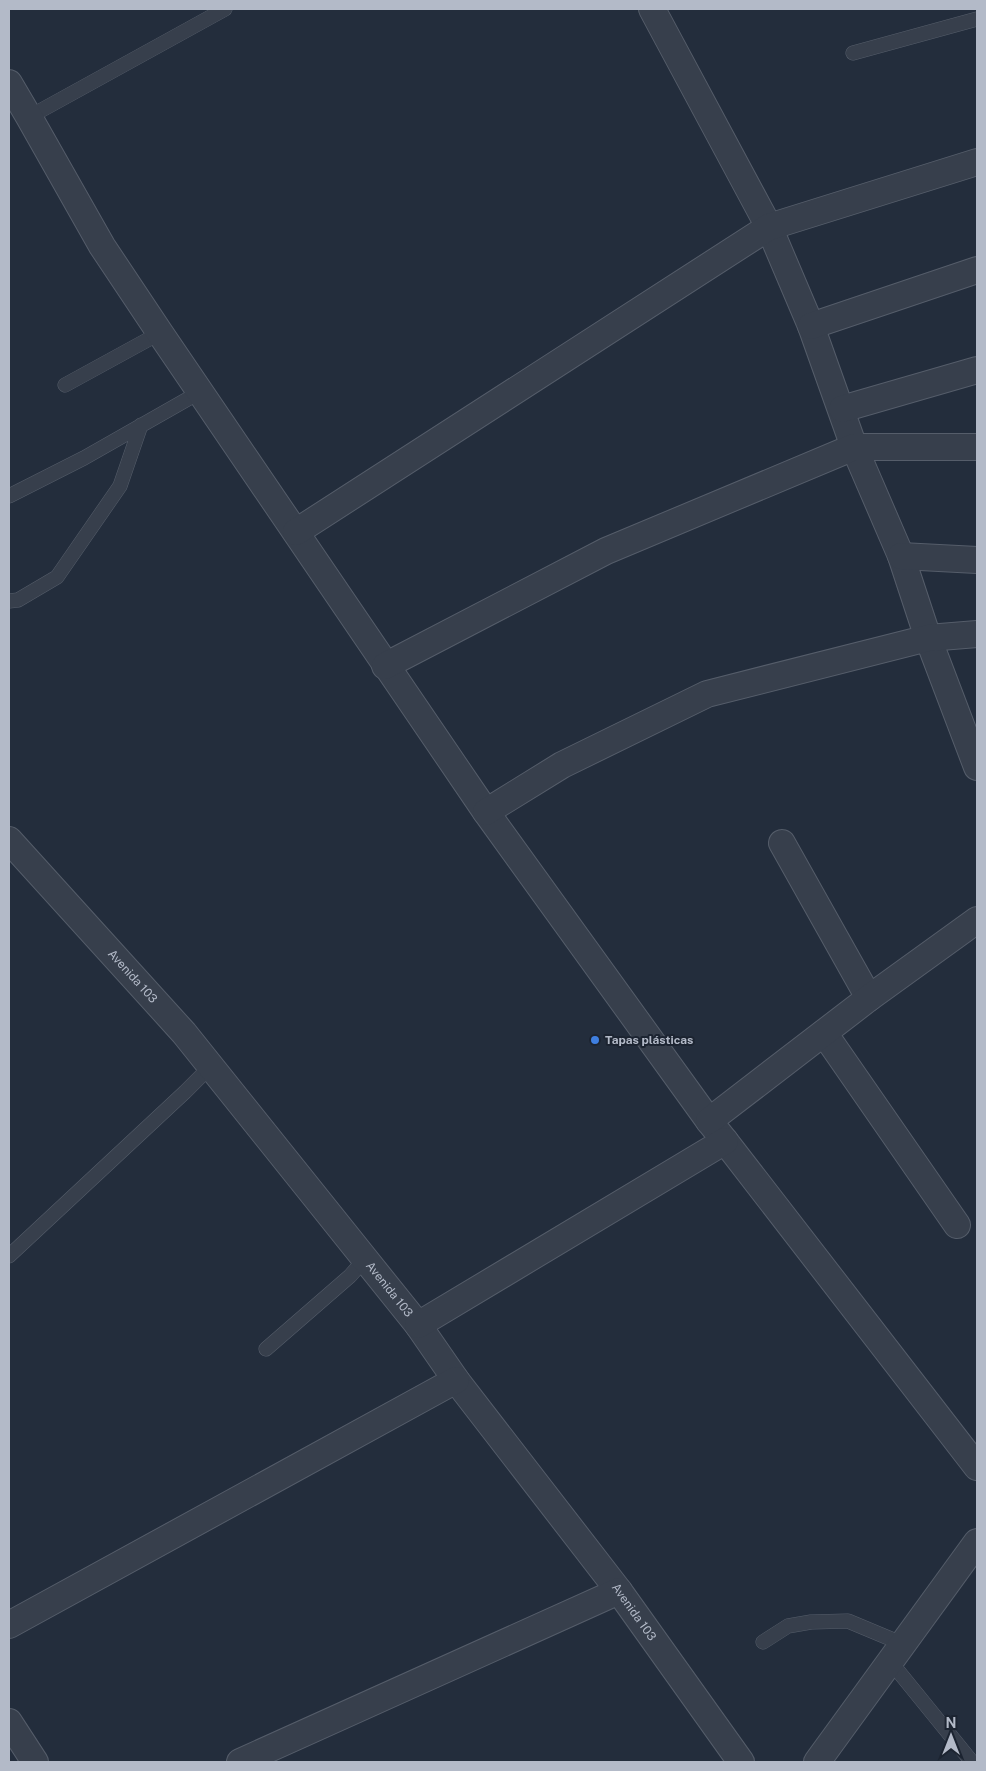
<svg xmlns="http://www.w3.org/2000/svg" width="986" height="1771" viewBox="0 0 986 1771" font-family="'Public Sans',sans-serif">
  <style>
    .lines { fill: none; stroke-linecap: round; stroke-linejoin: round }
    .service-casing { stroke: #555d6a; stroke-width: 15 }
    .minor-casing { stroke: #555d6a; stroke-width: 28 }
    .service { stroke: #373f4c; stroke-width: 14 }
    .minor { stroke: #373f4c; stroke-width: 26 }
    .shop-dot { fill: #3f7fe0; stroke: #1c2431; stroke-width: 2 }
    .labels { text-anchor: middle; stroke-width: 4; stroke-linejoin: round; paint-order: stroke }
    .street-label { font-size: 12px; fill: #b3bac8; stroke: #1c2431 }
    .poi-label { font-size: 12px; font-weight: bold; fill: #b3bac8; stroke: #1c2431; text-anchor: start }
  </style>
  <rect width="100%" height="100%" fill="#232d3c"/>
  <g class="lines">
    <defs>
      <path id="service" d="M853,53L977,19
        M29,117L225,9
        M65,385L160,333
        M9,496L84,458L200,392
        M9,601L18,600L57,577L120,486L141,425
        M9,1256L185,1092L210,1067
        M266,1349L350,1276L365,1259
        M763,1642L788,1626L811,1622L848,1621L903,1644
        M890,1661L972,1762"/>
      <g id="minor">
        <path d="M652,9L769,227L811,326L854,447L901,556L928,638L977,767"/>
        <path d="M9,83L29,117L102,246L160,333L486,812L709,1121L725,1141L977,1467"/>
        <path d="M811,326L977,270"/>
        <path d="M842,409L977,370"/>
        <path d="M296,532L769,227L977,162"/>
        <path d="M901,556L977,560"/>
        <path d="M385,666L606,551L854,447H977"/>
        <path d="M486,812L562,765L707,694L928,638L977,634"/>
        <path id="s1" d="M9,840L184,1033L365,1259L418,1325L456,1380L619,1591L741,1762"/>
        <path d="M782,843L869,998"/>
        <path d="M824,1033L957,1225"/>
        <path d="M709,1121L869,998L977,920"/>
        <path d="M418,1325L725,1141"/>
        <path d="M9,1625L456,1380"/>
        <path d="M9,1722L35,1762"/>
        <path d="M240,1762L619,1591"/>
        <path d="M817,1762L977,1542"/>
      </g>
    </defs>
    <use href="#service" class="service-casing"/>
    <use href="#minor" class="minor-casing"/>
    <use href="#service" class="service"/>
    <use href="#minor" class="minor"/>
  </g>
  <circle class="shop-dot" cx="595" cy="1040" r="5"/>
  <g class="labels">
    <g class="street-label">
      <text dy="4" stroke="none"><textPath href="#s1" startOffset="184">Avenida 103</textPath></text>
      <text dy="4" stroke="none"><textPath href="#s1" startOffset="589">Avenida 103</textPath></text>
      <text dy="4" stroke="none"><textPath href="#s1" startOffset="994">Avenida 103</textPath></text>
    </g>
    <g class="poi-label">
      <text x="605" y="1044">Tapas plásticas</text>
    </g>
  </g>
  <rect width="986" height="1771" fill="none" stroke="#b3bac8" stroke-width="20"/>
  <g transform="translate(951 1736)" stroke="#1c2431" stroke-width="4" paint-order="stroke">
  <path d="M0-4L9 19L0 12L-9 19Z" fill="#b3bac8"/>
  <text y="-8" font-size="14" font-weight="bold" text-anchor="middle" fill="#b3bac8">N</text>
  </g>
</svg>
